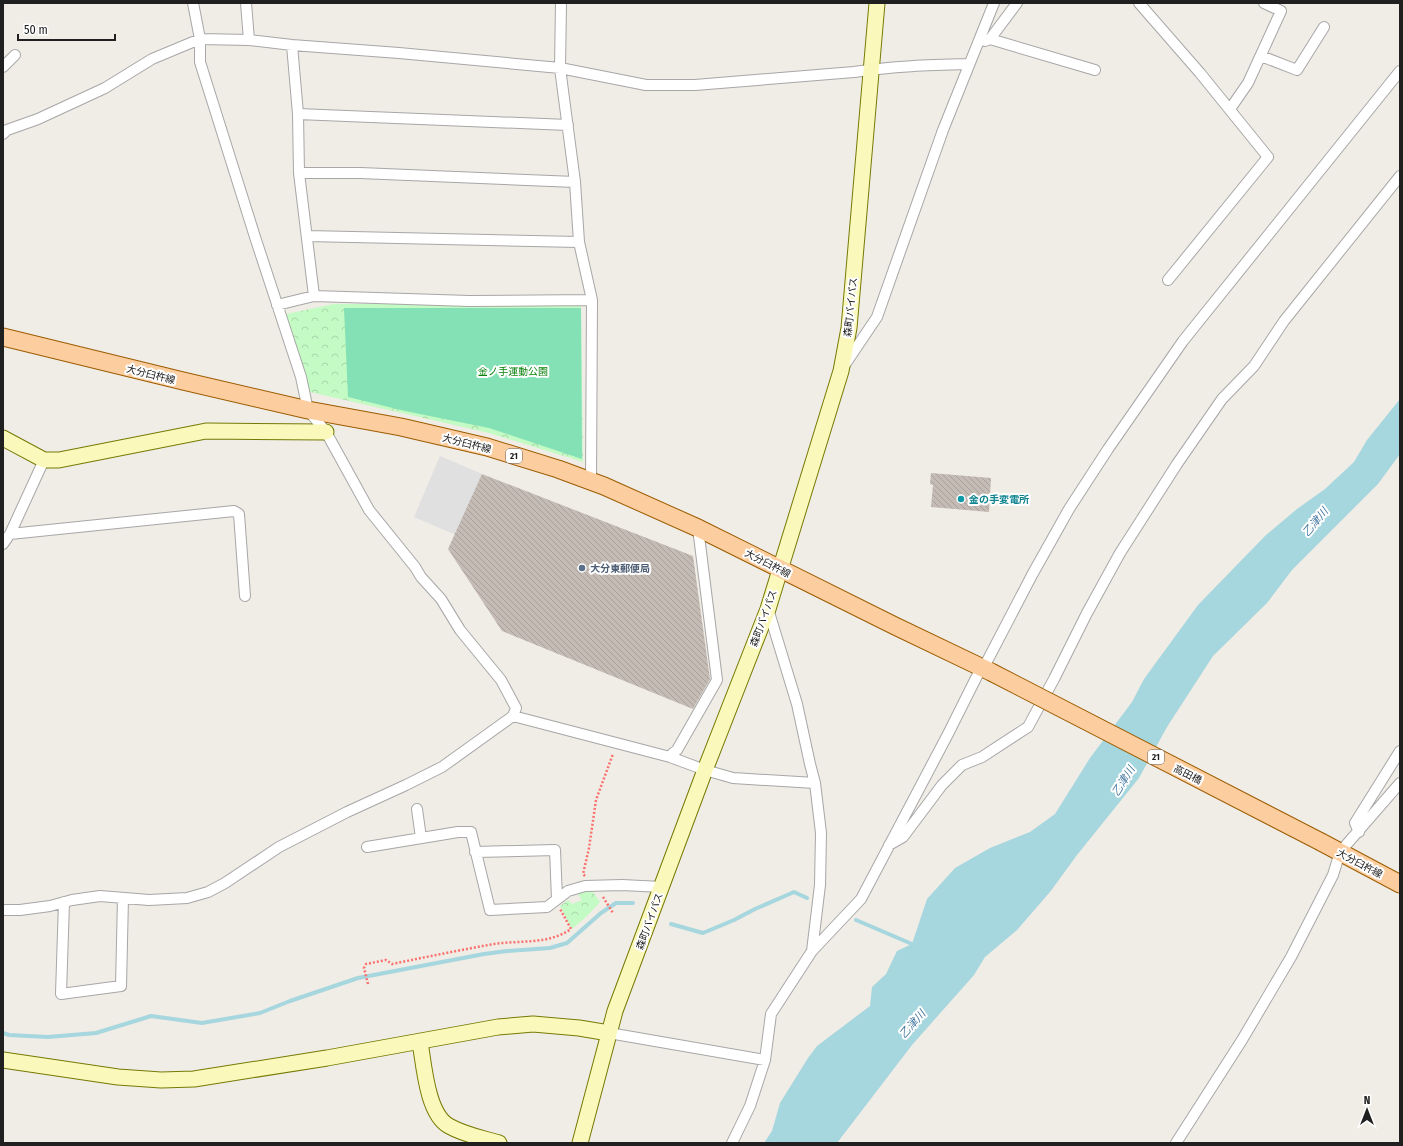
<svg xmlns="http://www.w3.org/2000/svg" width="1403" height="1146" viewBox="0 0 1403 1146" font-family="'Fira Sans Condensed','Noto Sans JP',sans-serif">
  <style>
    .park { fill: url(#park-crowns) }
    .pitch { fill: #84e0b5 }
    .parking { fill: #e0e0e0 }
    .water { fill: #a6d6de }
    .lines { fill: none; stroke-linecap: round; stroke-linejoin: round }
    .stream { stroke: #a6d6de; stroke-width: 4 }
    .building { fill: url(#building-back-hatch) }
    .street-casing { stroke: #a7a7a7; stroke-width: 12 }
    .secondary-casing { stroke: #767a04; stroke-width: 17 }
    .primary-casing { stroke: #9c5c00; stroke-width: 19 }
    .path { stroke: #fb716d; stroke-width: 2.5; stroke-dasharray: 2 2; stroke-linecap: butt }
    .street { stroke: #fff; stroke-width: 10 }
    .secondary { stroke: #faf9bb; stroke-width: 15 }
    .primary { stroke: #fccd9f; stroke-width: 17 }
    .primary-bridge-casing { stroke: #9c5c00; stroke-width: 19; stroke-linecap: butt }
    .primary-bridge { stroke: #fccd9f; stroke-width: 17 }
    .culture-dot { fill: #0f9aa8; stroke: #fff; stroke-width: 1.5 }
    .service-dot { fill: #5c6f8a; stroke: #fff; stroke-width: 1.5 }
    .labels { text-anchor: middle; stroke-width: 4; stroke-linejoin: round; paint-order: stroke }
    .shield { fill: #fff; stroke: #636363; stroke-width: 1 }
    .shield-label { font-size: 9px; font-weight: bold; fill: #202020 }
    .street-label { font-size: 10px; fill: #202020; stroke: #fff }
    .park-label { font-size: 10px; fill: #0b810c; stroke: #fff }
    .culture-label { font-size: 10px; font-weight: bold; fill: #0d838f; stroke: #fff; text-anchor: start }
    .service-label { font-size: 10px; font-weight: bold; fill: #4e5e75; stroke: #fff; text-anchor: start }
    .water-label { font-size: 11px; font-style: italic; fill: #4579a1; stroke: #fff }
  </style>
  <defs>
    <pattern id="park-crowns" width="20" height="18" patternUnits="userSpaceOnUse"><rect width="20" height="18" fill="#c4fac4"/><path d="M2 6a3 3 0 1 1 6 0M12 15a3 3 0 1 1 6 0" fill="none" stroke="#a8d6a8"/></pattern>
    <pattern id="building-back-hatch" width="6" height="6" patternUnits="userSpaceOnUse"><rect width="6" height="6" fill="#c5bbb5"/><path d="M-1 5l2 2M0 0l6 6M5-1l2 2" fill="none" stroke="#a9a09b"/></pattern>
  </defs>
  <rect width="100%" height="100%" fill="#f0ece6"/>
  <path class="park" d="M334,304H581L583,462L489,433L310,392L286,314Z
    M584,892H593L600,902L587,916L572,929L560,906L568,900L572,904L582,900L578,894Z"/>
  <path class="pitch" d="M344,308H581L582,459L489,428L405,411L348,397Z"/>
  <path class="parking" d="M440,456L482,474L456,535L414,517Z"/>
  <path class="water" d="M1400,399V454L1378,484L1292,570L1267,603L1213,656L1167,727L1139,778L1077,855L1050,892L1017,930L985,957L974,975L912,1045L837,1143H764L772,1131L780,1103L808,1058L817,1046L870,1006L872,987L886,974L897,951L912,944L927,899L955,868L990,848L1030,832L1055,814L1090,758L1132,702L1144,679L1198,605L1265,536L1297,509L1325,489L1354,462L1367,440Z"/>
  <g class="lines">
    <path class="stream" d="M856,920L912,944H917
      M671,924L703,933L734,920L755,909L794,892L807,898
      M3,1033L9,1035L48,1037L96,1033L151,1016L202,1023L260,1013L290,1001L358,978L484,954L507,951L550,948L567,943L601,913L616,903H633"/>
  </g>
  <path class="building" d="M931,473L991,478L989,512L931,507L933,485L930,484Z
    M482,474L693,556L710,679L693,709L502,631L448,549Z"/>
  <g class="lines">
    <defs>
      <path id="street" d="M246,3L249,40
        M561,3L560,68L575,182L579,242L592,300L591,482
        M1139,3L1200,73L1268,157L1168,280
        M990,39L1095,70
        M985,41L990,39L1017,3
        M292,45L298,114L299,173L314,296L469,301L592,300
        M1261,56L1297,70L1324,27
        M3,67L15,55
        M1230,109L1248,83L1281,11L1264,3
        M298,114L568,125
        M3,134L7,130L38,119L105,88L152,59L200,39L249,40L292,45L399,53L560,68L646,85H695L854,72C892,66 931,65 969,64
        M299,173H360L575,182
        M307,236L579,242
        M277,305L314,296
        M844,366L877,317L943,130L994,3
        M10,534L44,460
        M3,544L10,534L234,511L239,514L245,596
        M983,669L1032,575L1069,509L1108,449L1183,341L1400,71
        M513,716L670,757L705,770L733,778L815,783
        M670,757L673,753L677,750L717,680L698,528
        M417,809L421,838
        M1359,832L1355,823L1400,751
        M889,845L903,837L942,785L962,765L982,757L1028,727L1054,679L1087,613L1120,553L1177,464L1222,399L1254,366L1284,321L1400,176
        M367,847L458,832H471L490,910L547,907L568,891L585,886L622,885L662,887
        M475,852L555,850L557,899
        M64,902L61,994L121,986L123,898
        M3,910H20L50,906L72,900L100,896L149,900L187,898L208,892L225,883L279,847L347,812L406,785L442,767L513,716L516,708L501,680L460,630L441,599L421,577L415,567L369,510L326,432L308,410L301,377L255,237L200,62V39L193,3
        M812,951L861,899L948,734L981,668
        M609,1033L765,1060
        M732,1143L750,1106L765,1060L771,1014L812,951L820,885L821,833L815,783L810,764L797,704L768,609
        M1176,1143L1242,1040L1291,957L1333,875L1340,852L1400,783"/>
      <path id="secondary" d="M3,438L44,460H59L206,431L326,432
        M420,1042C424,1065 427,1114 449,1126C465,1135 482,1138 499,1143
        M3,1060L118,1077L161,1080L194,1079L327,1058L498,1027L533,1024L579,1028L609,1033
        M580,1143L615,1011L705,770L768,609L841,371L849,328L877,3"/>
      <path id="primary" d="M3,337L183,381L308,410L401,427L487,447L558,469L604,486L698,528L895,626L991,672
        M1321,842L1400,884"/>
    </defs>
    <use href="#street" class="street-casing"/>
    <use href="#secondary" class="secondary-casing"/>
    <use href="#primary" class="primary-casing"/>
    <path class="path" d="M585,876L583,874L589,848L596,800L613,754
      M603,897L613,913
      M368,984L364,968L366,964L386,960L392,964C426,957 460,950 494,944C520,940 548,945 571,929L560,909"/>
    <use href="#street" class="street"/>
    <use href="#secondary" class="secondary"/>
    <use href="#primary" class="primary"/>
    <defs>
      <path id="primary-bridge" d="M991,672L1321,842"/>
    </defs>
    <use href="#primary-bridge" class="primary-bridge-casing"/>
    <use href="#primary-bridge" class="primary-bridge"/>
  </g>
  <circle class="culture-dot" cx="961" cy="499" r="4"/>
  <circle class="service-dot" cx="582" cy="568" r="4"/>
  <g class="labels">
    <g class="shield">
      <rect x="506" y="449" width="16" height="14" rx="3"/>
      <rect x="1148" y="750" width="16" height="14" rx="3"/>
    </g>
    <g class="shield-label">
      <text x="514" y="459">21</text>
      <text x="1156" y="760">21</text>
    </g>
    <g class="street-label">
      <text transform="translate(850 307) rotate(-84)" y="4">森町バイパス</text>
      <text transform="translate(151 374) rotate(14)" y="4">大分臼杵線</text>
      <text transform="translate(467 443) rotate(14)" y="4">大分臼杵線</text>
      <text transform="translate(768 563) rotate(27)" y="4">大分臼杵線</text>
      <text transform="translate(763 618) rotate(-70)" y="4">森町バイパス</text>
      <text transform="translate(1188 774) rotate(27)" y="4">高田橋</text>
      <text transform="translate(1360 863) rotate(28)" y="4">大分臼杵線</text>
      <text transform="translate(649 921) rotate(-70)" y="4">森町バイパス</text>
    </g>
    <g class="park-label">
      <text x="513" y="375">金ノ手運動公園</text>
    </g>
    <g class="culture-label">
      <text x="969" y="503">金の手変電所</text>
    </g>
    <g class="service-label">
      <text x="590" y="572">大分東郵便局</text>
    </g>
    <g class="water-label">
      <text transform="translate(1315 522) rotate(-50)" y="4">乙津川</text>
      <text transform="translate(1123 781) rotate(-58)" y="4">乙津川</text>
      <text transform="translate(912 1024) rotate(-49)" y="4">乙津川</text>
    </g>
  </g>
  <rect width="1403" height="1146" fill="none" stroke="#202020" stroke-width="8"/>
  <g transform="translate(1367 1110)" stroke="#ffffff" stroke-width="3" paint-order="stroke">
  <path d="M0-3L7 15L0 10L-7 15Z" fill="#202020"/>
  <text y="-6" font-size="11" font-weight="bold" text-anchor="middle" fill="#202020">N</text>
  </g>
  <path d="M18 34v6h97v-6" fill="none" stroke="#202020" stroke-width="2"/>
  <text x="24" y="34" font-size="12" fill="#202020" stroke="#ffffff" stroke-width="3" paint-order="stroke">50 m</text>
</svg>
